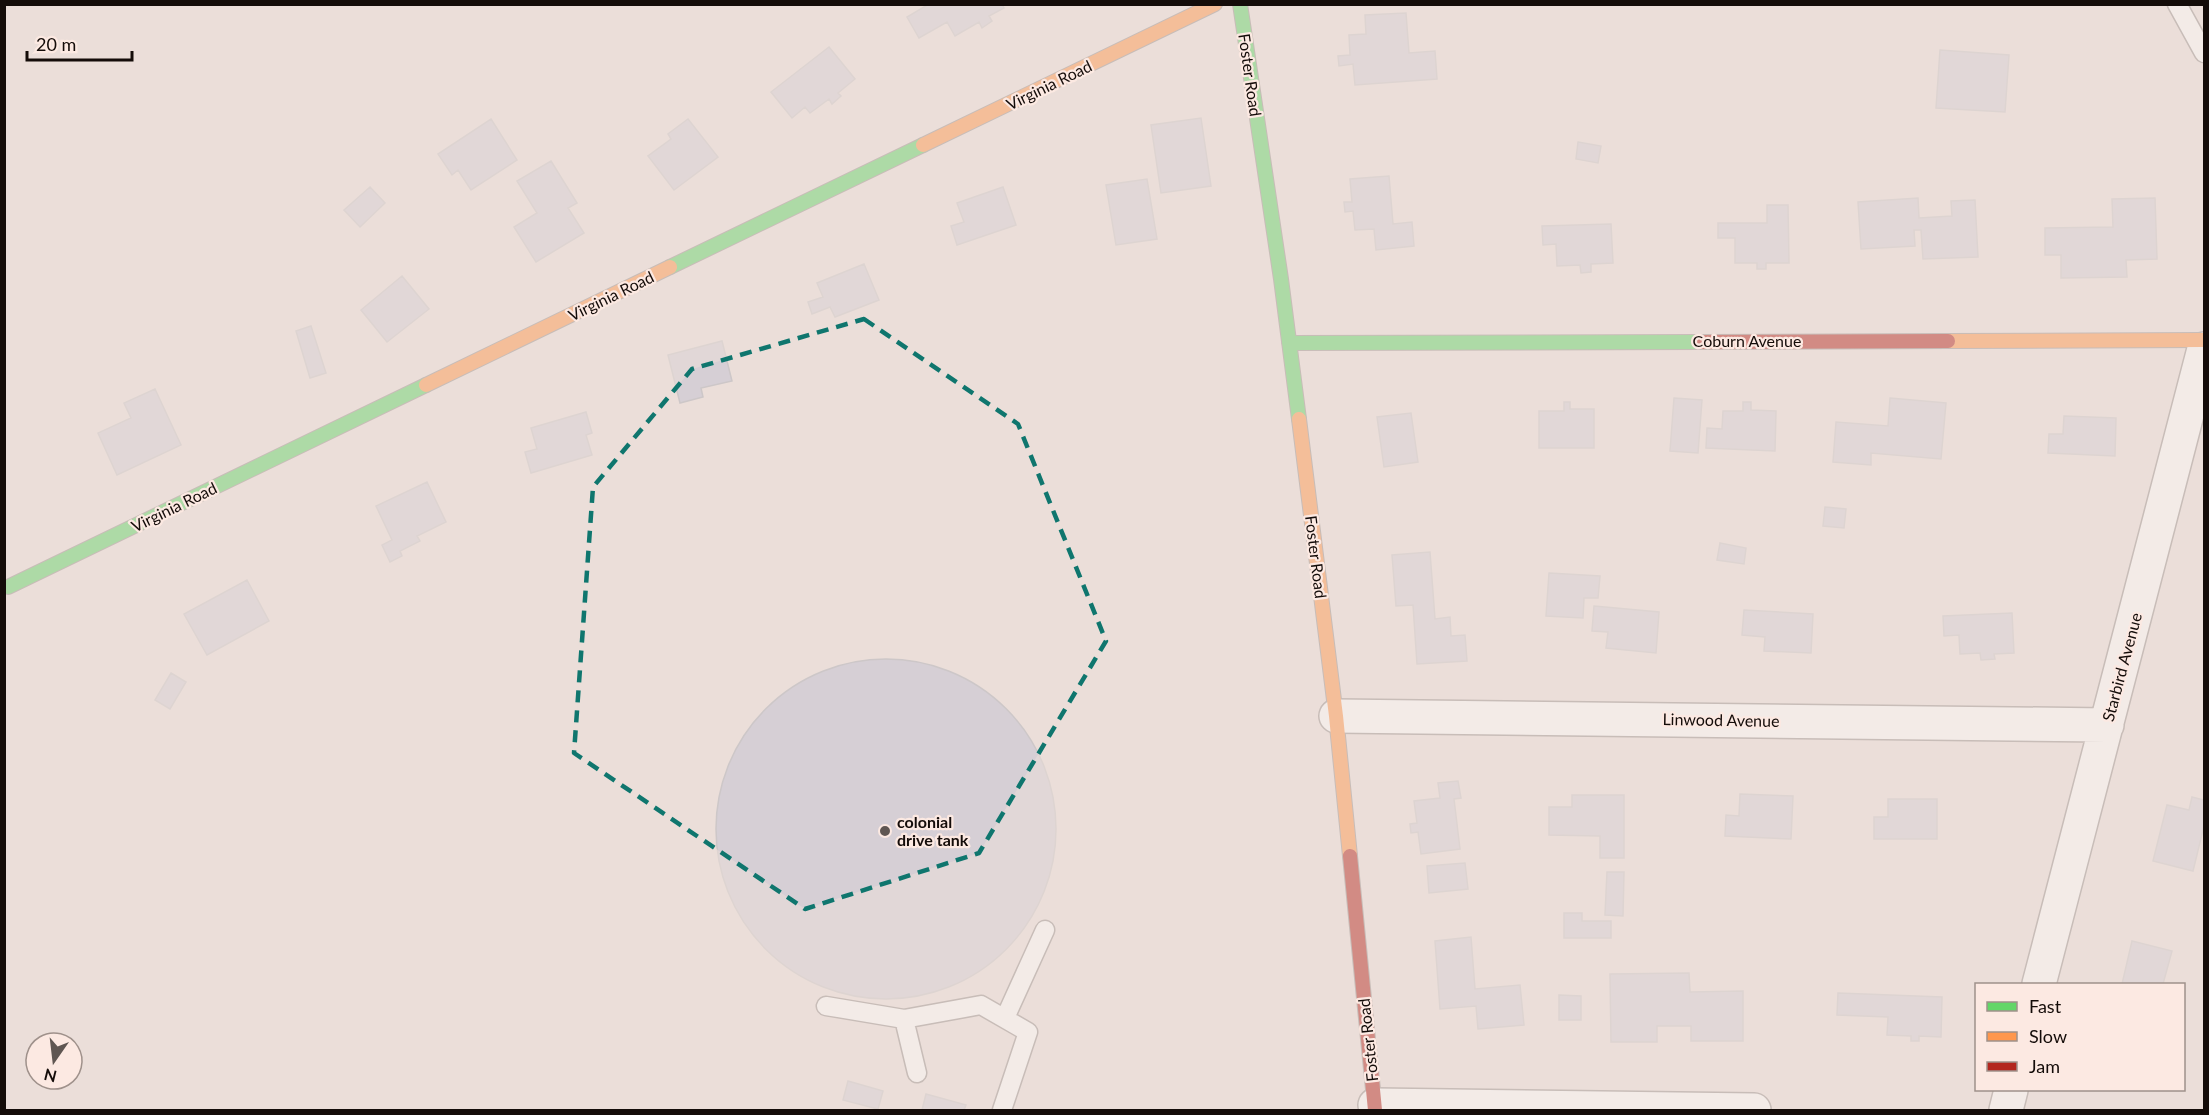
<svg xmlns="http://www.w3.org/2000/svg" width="2209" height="1115" viewBox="0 0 2209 1115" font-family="Lato,sans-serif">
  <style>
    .building { fill: #d6cfd5; stroke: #cdc7c8; stroke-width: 1.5 }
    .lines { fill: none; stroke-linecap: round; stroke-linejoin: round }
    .lane-casing { stroke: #9d9490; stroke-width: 21 }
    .street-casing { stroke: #9d9490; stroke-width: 36 }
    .fast-casing { stroke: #9d9490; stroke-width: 16 }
    .slow-casing { stroke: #9d9490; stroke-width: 16 }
    .jam-casing { stroke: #9d9490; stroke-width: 16 }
    .lane { stroke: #fcfaf9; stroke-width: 18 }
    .street { stroke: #fcfaf9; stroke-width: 33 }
    .fast { stroke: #63d668; stroke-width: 14 }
    .slow { stroke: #ff974d; stroke-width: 14 }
    .jam { stroke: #b3261e; stroke-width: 14 }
    .marked { fill: none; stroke: #0f766e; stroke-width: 4.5; stroke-dasharray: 12 8; stroke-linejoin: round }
    .poi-dot { fill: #5f5652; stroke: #fce9e2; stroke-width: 2 }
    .labels { text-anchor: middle; stroke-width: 4.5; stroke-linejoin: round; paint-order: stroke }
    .street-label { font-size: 16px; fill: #140c09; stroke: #fce9e2 }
    .poi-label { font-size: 16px; font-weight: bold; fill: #140c09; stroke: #fce9e2; text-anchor: start }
  </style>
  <rect width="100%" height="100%" fill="#ebded9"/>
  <path class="building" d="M929,4H1002L1004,8L989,16L992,21L982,28L979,22L955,36L947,22L919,38L907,17Z
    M1406,13L1409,53L1435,51L1437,79L1355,85L1353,64L1339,66L1338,56L1350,55L1349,35L1366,34L1365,15Z
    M829,47L855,79L838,93L841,96L832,104L829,99L810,113L805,107L792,118L771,92Z
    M1940,50L2009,55L2005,112L1936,108Z
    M1201,118L1211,186L1161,193L1151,125Z
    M491,119L517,160L471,190L458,170L452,175L438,154Z
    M688,119L718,157L674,190L648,156L671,139L668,134Z
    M1578,142L1601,146L1598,163L1576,159Z
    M551,161L577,203L568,208L584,233L536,262L514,227L537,213L517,181Z
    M1389,176L1393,224L1412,222L1414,246L1376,250L1374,229L1355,230L1353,211L1345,212L1344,202H1352L1350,179Z
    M1147,179L1157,239L1116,245L1106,185Z
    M370,187L385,203L360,227L344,210Z
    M1003,187L1016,225L957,245L951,226L964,222L957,203Z
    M1918,198L1919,218L1952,216L1951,201L1975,200L1978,257L1923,259L1921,230H1914L1915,246L1861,249L1858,202Z
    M2155,198L2157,259L2126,260L2127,277L2061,278V255H2045V228L2113,227L2112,199Z
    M1767,205H1788L1789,263H1766V269H1757V263H1735V238H1718V223H1767Z
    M1611,224L1613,263L1591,264V272L1581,273L1580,265L1557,266L1556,244L1543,245L1542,226Z
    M864,264L879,300L835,317L830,307L812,314L808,302L823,297L817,283Z
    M402,276L429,309L387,342L361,310Z
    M311,326L326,373L310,378L296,331Z
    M722,341L732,381L701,388L703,397L680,403L668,355Z
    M155,389L181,445L117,475L98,433L131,418L124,403Z
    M1674,398L1702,400L1698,453L1670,451Z
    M1890,398L1946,403L1941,459L1871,453V465L1833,462L1836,422L1888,426Z
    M1564,402H1570V409H1594V448H1539V411H1564Z
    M1743,402H1751V410L1776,411L1775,451L1706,448L1707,428L1722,429L1723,411H1743Z
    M586,412L592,433L586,435L592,455L531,473L525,452L537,449L531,428Z
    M1411,413L1418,462L1384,467L1377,417Z
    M2064,416L2116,418L2115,456L2048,453L2049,434H2063Z
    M427,482L446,522L417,536L420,541L400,551L402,556L390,562L382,545L392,540L376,506Z
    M1825,507L1846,509L1844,528L1823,526Z
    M1720,543L1746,548L1744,564L1717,560Z
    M1430,552L1435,619L1450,617L1451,636L1465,635L1467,661L1417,664L1413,605L1396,606L1392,555Z
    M1549,573L1600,576L1598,598H1584L1583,618L1546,616Z
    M247,580L269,621L207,655L184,614Z
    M1594,606L1659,612L1656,653L1606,648L1608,632L1592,631Z
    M1744,610L1813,614L1811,653L1764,651L1765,637L1742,635Z
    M2012,613L2014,653L1994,654L1995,659L1981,660L1980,653L1960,654L1959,635L1944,636L1943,616Z
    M716 829a170 170 0 1 1 340 0a170 170 0 1 1-340 0Z
    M171,673L186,682L170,709L155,700Z
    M1458,781L1461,798L1454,799L1460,849L1421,854L1418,832L1411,833L1410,824L1417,823L1414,801L1440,798L1438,783Z
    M1740,794L1793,796L1791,839L1725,836L1726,815L1739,816Z
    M1572,795H1624V858H1600V836L1549,835V807H1572Z
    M2192,797L2204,800V826L2193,871L2153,861L2167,805L2189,810Z
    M1888,799H1937V839H1874V817H1888Z
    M1465,863L1468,889L1429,893L1427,866Z
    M1607,872H1624L1623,916L1605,915Z
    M1564,913H1582V921H1611V938H1564Z
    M1471,937L1475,989L1520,985L1524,1025L1478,1029L1476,1006L1440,1009L1435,941Z
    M2132,941L2172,951L2163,984H2122Z
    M1689,973L1690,992L1743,991V1041H1691V1026H1657V1042H1611L1610,974Z
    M1838,993L1942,997L1941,1037L1919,1036V1041H1911V1036L1887,1035L1888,1017L1837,1015Z
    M1559,995L1581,996V1020H1559Z
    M848,1081L883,1091L878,1109L843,1100Z
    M926,1094L966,1105L964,1110H922Z"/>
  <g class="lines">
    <defs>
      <path id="lane" d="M2177,4L2204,53
        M826,1006L904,1019
        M1005,1018L1045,930
        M917,1073L904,1019L981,1005L1028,1032L1002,1110"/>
      <path id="street" d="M1336,716L2107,725
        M2039,984L2204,349
        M1375,1105L1754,1110
        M2006,1110L2011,1090"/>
      <path id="fast" d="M1240,4L1281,279L1299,419
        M670,267L923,145
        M1289,343L1702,342
        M8,587L426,385"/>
      <path id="slow" d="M923,145L1215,4
        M1948,341L2204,340
        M426,385L670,267
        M1299,419L1336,716L1350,856"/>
      <path id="jam" d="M1702,342L1948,341
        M1350,856L1375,1110"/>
    </defs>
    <use href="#lane" class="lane-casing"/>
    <use href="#street" class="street-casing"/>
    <use href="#fast" class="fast-casing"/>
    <use href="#slow" class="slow-casing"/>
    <use href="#jam" class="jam-casing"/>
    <use href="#lane" class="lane"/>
    <use href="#street" class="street"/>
    <use href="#fast" class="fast"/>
    <use href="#slow" class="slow"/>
    <use href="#jam" class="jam"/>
  </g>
  <path d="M0 0H2209V1115H0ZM864,319L1018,424L1106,641L979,853L805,909L574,753L593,487L692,369Z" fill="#ebded9" fill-opacity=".55" fill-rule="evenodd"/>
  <path class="marked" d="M864,319L1018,424L1106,641L979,853L805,909L574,753L593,487L692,369Z"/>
  <circle class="poi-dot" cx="885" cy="831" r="6"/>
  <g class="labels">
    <g class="street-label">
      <text transform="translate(1250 75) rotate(82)" y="6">Foster Road</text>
      <text transform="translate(1049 85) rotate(-26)" y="6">Virginia Road</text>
      <text transform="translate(611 296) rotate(-26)" y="6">Virginia Road</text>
      <text x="1747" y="347">Coburn Avenue</text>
      <text transform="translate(174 507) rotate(-26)" y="6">Virginia Road</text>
      <text transform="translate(1316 557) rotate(83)" y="6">Foster Road</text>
      <text transform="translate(2122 667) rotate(-75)" y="6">Starbird Avenue</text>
      <text transform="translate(1721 720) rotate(1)" y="6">Linwood Avenue</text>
      <text transform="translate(1368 1040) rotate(-96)" y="6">Foster Road</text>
    </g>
    <g class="poi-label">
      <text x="897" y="828">colonial<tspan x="897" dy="18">drive tank</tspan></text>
    </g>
  </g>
  <rect width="2209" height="1115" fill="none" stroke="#140c09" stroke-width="12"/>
  <rect x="1975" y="983" width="210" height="108" fill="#fce9e2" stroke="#9f918b" stroke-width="1.5"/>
  <rect x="1987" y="1002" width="30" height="9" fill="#63d668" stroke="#9f918b" stroke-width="1.5"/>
  <text x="2029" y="1013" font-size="18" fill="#140c09">Fast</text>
  <rect x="1987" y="1032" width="30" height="9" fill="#ff974d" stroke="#9f918b" stroke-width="1.5"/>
  <text x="2029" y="1043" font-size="18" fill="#140c09">Slow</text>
  <rect x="1987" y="1062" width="30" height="9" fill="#b3261e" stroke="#9f918b" stroke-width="1.5"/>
  <text x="2029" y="1073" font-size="18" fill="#140c09">Jam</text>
  <g transform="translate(54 1061) rotate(194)"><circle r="28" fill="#fce9e2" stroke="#9f918b" stroke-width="1.5"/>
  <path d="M0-4.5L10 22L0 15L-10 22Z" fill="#5f5652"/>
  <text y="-9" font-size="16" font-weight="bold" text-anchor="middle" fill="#140c09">N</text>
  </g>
  <path d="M27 51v9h105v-9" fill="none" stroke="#140c09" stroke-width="3"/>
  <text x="36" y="51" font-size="18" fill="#140c09" stroke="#fce9e2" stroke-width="4.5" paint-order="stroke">20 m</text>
</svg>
